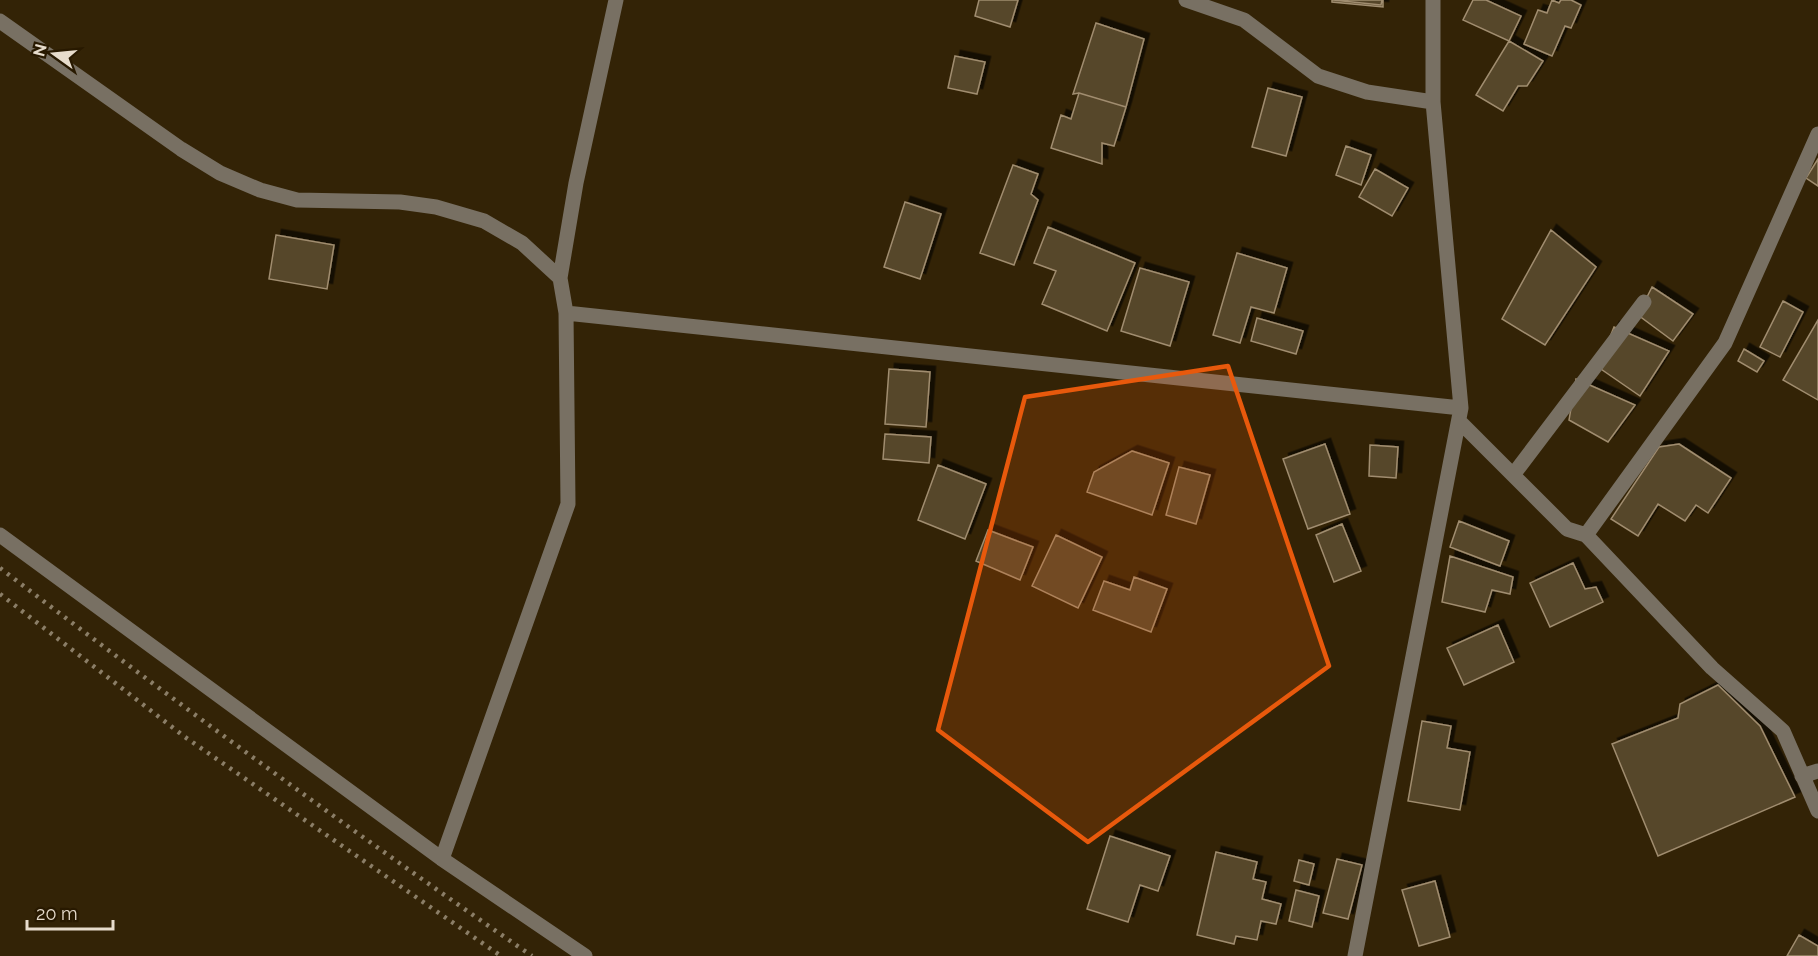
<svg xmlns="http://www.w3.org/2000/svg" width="1818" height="956" viewBox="0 0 1818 956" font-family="Raleway,sans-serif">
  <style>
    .building { fill: #57462a; stroke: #a08d6f; stroke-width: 1.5; filter: url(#shadow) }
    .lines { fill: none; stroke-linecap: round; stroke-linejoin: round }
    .minor { stroke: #787063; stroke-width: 15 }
    .rail { stroke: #8b7e67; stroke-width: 4.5; stroke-dasharray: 3 6; stroke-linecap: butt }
    .marked { fill: #e8590c; fill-opacity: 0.2; stroke: #e8590c; stroke-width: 4.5; stroke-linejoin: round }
  </style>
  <defs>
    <filter id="shadow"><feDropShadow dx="5.5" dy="-5.5" stdDeviation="0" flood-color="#0009"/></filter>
  </defs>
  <rect width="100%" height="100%" fill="#332306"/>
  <path class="building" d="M979,0H1018L1010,27L975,16Z
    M1332,0H1383V7L1332,2Z
    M1333,0H1382L1381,5Z
    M1473,0H1486L1521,16L1509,41L1463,20Z
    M1552,0L1559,3L1561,0H1571L1581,5L1571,28L1565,26L1552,56L1524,44L1538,10L1547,13Z
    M1096,23L1144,39L1126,107L1079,93L1073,94Z
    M1509,41L1543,61L1527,86H1518L1503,111L1476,95Z
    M955,56L985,62L977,94L948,88Z
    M1268,88L1302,97L1286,156L1252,147Z
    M1079,93L1126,107L1114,146L1102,143V164L1051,148L1061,115L1071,119Z
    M1346,146L1371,155L1361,185L1336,175Z
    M1818,159V186L1806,178Z
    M1013,165L1038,174L1031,194L1038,200L1014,265L980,253Z
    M1375,169L1408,188L1392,216L1359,197Z
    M905,202L941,214L920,279L884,267Z
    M1048,227L1135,263L1107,331L1042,304L1056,271L1034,263Z
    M1551,230L1596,267L1545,345L1502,319Z
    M276,235L334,245L327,289L269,279Z
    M1237,253L1287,268L1274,313L1251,307L1240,343L1213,335Z
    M1140,268L1189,282L1170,346L1121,331Z
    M1652,287L1693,314L1673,341L1638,315Z
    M1783,301L1803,312L1780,357L1760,347Z
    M1257,318L1303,331L1296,354L1251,341Z
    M1818,320V400L1783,380Z
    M1614,327L1669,351L1640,396L1598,367Z
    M1744,349L1764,361L1757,372L1738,361Z
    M889,369L930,372L926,427L885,424Z
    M1576,379L1635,405L1608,442L1569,420Z
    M885,434L931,437L929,463L883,459Z
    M1325,444L1350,514L1308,529L1283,459Z
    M1679,444L1731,478L1708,513L1696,505L1685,521L1658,504L1638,536L1611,519L1659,447Z
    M1370,445L1398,447L1396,478L1369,476Z
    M1132,451L1169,463L1152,515L1087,492L1094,472Z
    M938,465L986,484L965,539L918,520Z
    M1179,467L1210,475L1196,524L1166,515Z
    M1459,521L1509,541L1500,566L1450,547Z
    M1342,524L1361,571L1334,582L1316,535Z
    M988,530L1033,547L1020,580L976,561Z
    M1056,535L1102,557L1078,608L1032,586Z
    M1450,556L1513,577L1510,594L1492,590L1485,612L1442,602Z
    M1573,563L1585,589L1596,587L1603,602L1550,627L1530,583Z
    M1134,577L1167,589L1151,632L1093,610L1104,581L1130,590Z
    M1498,625L1514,662L1464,685L1447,648Z
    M1718,685L1760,726L1795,797L1658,856L1612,744L1678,718L1680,704Z
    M1422,721L1451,726L1447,748L1470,752L1460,810L1408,801Z
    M1110,836L1170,856L1158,891L1140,885L1128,922L1087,909Z
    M1216,852L1257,862L1253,879L1266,882L1262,899L1281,904L1276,924L1261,921L1257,940L1236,936L1234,944L1197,935Z
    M1337,859L1362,865L1348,919L1323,913Z
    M1299,860L1314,864L1309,885L1294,881Z
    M1435,881L1450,937L1419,946L1402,890Z
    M1296,890L1319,896L1312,927L1289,921Z
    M1799,935L1818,946V956H1787Z"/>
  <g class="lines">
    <path class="minor" d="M1186,0L1244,20L1318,76L1367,92L1433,102
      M0,21L181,149L220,173L260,190L297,200L400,202L436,207L484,221L522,243L560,278
      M566,313L1461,408
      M1459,421L1567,529L1586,535L1712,668L1783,731L1818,811
      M1513,475L1644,302
      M0,535L442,859L585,956
      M1586,535L1725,343L1818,134
      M1802,776L1818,771
      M442,859L568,504L566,313L560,278L576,183L616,0
      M1355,956L1461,408L1433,102V0"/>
    <path class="rail" d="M0,568C174,701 351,831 532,956
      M0,594L185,737L501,956"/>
  </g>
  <path class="marked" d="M1228,366L1329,666L1088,842L938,730L1025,397Z"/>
  <g transform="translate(54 54) rotate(285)" stroke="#281900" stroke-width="4.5" paint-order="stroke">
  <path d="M0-4.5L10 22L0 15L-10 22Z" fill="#e7dccc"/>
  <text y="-9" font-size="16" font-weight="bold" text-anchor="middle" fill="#e7dccc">N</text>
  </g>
  <path d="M27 920v9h86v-9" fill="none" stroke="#e7dccc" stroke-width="3"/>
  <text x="36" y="920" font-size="18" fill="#e7dccc" stroke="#281900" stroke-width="4.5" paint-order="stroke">20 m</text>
</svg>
